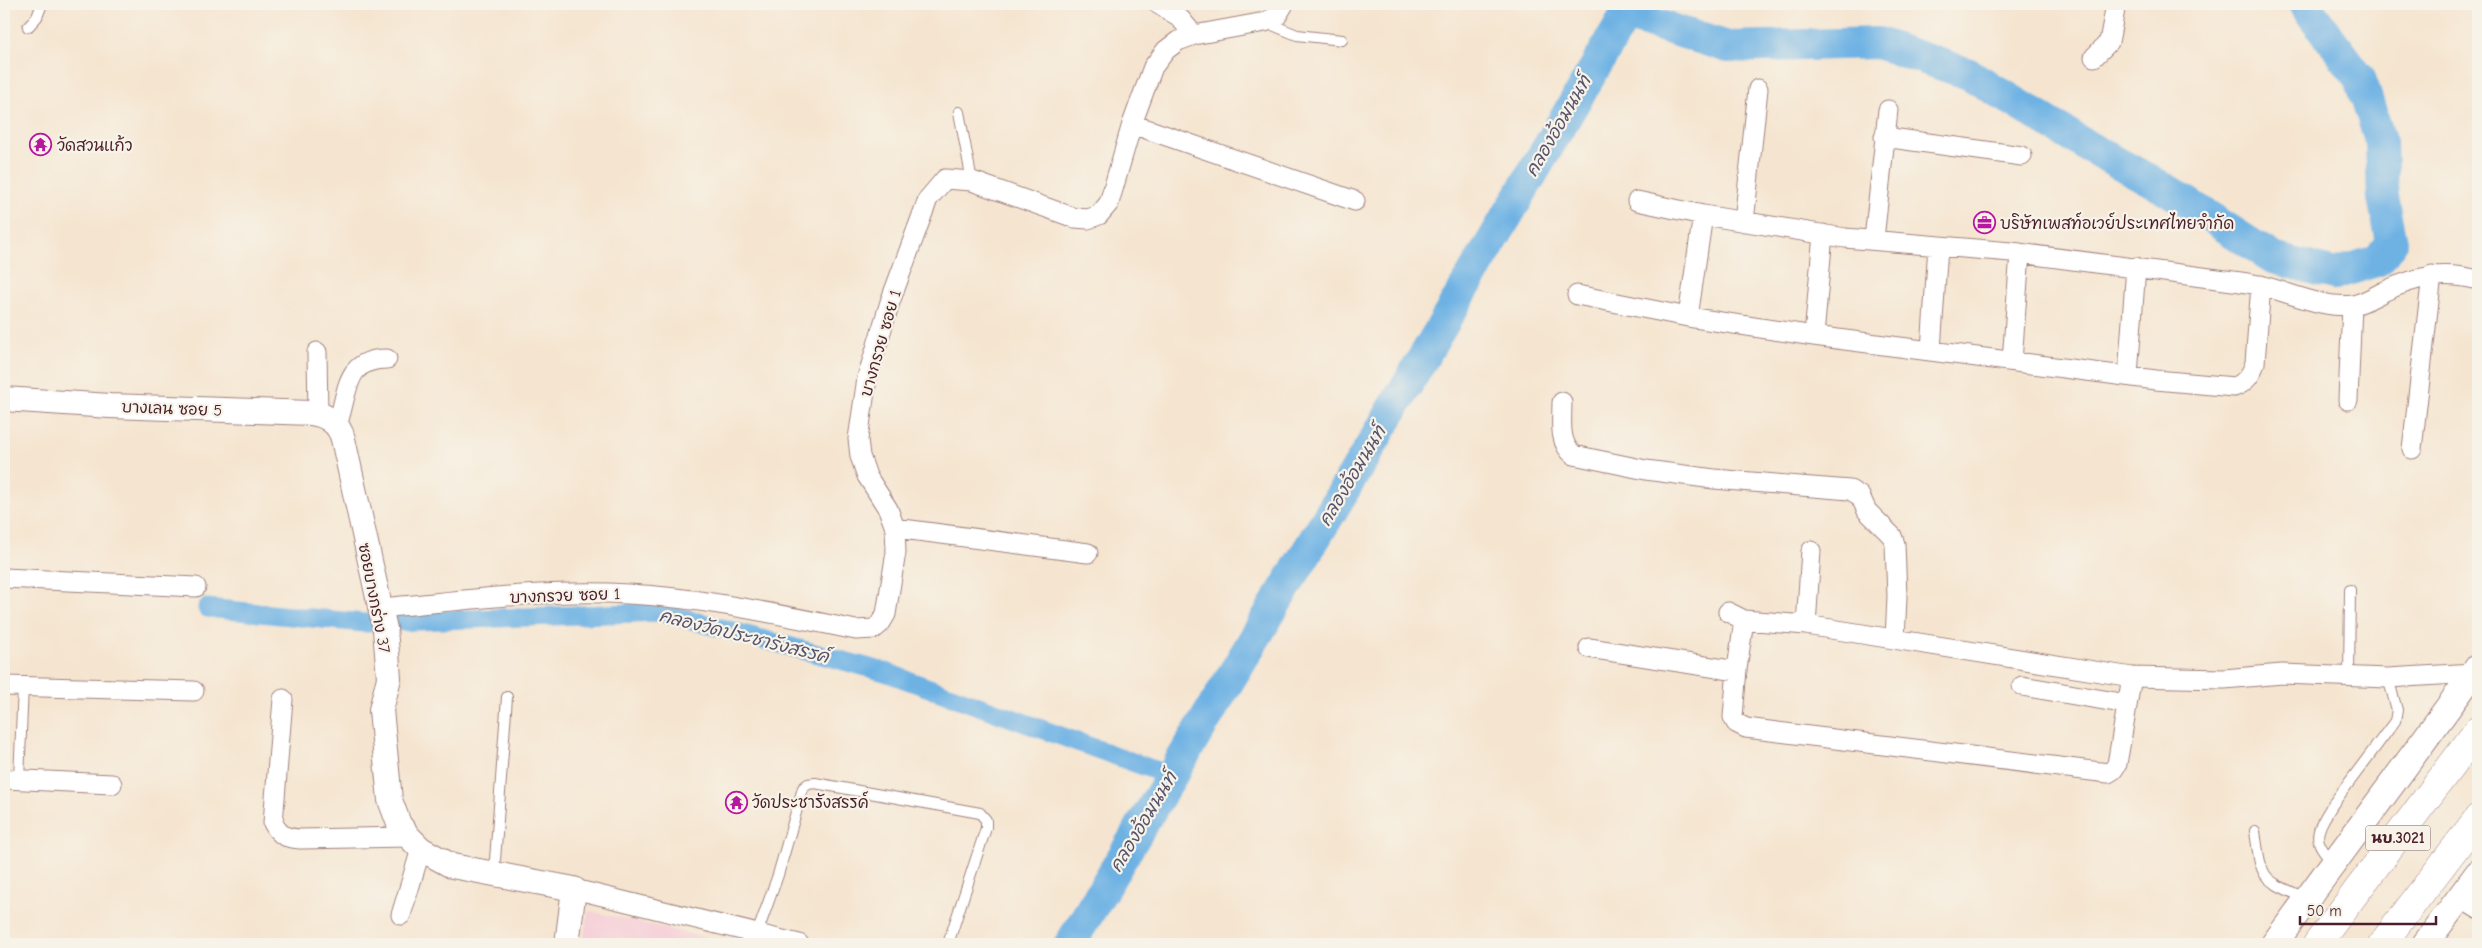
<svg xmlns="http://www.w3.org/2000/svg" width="2482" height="948" viewBox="0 0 2482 948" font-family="'Comic Neue','Playpen Sans Thai',sans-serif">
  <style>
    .built { fill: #f6cfd8 }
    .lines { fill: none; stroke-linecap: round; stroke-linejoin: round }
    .canal { stroke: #6eb2e4; stroke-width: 19 }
    .river { stroke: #6eb2e4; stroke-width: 32 }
    .service-casing { stroke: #a0827e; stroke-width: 12 }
    .minor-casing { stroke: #a0827e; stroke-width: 21 }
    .tertiary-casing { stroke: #a0827e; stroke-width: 26 }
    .secondary-casing { stroke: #a0827e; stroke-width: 28 }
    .primary-casing { stroke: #a0827e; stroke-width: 29 }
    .service { stroke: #fff; stroke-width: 10 }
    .minor { stroke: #fff; stroke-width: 19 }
    .tertiary { stroke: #fff; stroke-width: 24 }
    .secondary { stroke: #fff; stroke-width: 26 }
    .primary { stroke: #fff; stroke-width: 28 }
    .labels { text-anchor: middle; stroke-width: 4.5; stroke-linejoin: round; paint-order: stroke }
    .shield { fill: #f7f3e8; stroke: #7e5f64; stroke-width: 1 }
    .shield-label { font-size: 15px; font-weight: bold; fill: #4a1f2b }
    .poi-label { font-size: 16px; fill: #4a1f2b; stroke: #f7f3e8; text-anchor: start }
    .street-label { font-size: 16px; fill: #4a1f2b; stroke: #f7f3e8 }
    .water-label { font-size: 18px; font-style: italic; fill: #57526c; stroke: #f7f3e8 }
  </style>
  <rect width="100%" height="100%" fill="#f7f3e8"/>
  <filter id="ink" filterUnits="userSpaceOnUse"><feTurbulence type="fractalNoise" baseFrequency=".02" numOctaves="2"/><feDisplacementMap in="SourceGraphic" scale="10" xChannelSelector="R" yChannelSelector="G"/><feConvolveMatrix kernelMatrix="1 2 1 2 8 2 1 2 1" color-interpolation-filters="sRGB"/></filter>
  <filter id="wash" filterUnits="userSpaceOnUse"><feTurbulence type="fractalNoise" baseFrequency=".0096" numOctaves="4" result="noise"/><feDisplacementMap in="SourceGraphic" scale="20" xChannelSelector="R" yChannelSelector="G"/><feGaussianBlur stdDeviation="1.12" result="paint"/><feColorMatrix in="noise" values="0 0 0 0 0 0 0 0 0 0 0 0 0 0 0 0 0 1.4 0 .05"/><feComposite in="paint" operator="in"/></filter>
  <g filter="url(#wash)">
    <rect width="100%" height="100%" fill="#f5e5d0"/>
    <path class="built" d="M589,911H590L733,944H582Z"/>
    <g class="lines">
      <path class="canal" d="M207,608L364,623L661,612L885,672L1171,776"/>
      <path class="river" d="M1626,15L1728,47L1878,43L1969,74L2087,146L2166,189L2273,258L2335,274L2379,260L2392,242L2383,198L2381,143L2360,78L2304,4
        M1070,944L1384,424L1626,15L1629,4"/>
    </g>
  </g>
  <g filter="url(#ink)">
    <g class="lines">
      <defs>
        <path id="service" d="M1265,22L1297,35L1342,40
          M28,27L37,17L42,4
          M959,112L972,181
          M2349,677L2350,590
          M19,779L23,686
          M2255,831C2262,882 2261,878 2307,899
          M2335,862C2309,841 2317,830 2333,804L2395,721L2397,710L2388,678
          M494,874L507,697
          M757,934L778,875L803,788L808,784L815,783L980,813L986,820V828L948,944"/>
        <path id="minor" d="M1158,4L1178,16L1194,35
          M2094,57L2109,42L2116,4
          M1132,124L1355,201
          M1884,137L2022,156
          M1637,201L1703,215L1845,238L2011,252L2233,281C2243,282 2253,284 2263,286C2291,293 2324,309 2353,305C2364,303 2375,296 2385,291C2418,276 2443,271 2478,280
          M1744,222L1758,89
          M1874,239L1888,110
          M1577,295L1688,317L1814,336L2156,380L2234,387C2246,383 2251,375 2255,363L2261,285
          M1688,317L1703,215
          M1814,336L1823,234
          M1931,350L1938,246
          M317,352L318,414
          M2012,361L2020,253
          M2128,375L2136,267
          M2348,400L2352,305
          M1562,402C1562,421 1558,443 1574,455L1646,470L1714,479L1850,490L1860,496L1867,511L1892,536L1895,544L1897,597L1895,639
          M337,425C349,393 343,359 387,359
          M2412,449L2432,275
          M895,528L1088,553
          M4,578L196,587
          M379,608C461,601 545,589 628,594C705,598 781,615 856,630L874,629L880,624L886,614L896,552L895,528L888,509L867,476L860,456L858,439L867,378L890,302L928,199L945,179L972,181L1075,218L1088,219L1099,215L1109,203L1132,124L1153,67L1166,50L1178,41L1194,35L1265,22L1277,16L1284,4
          M1728,612L1744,620L1806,625L2132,677L2224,679L2282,674L2388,678L2474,673
          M1744,620L1737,669L1733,717L1736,723L1746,728L2108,773L2113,770L2117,764L2132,677
          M1806,625L1811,551
          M1589,648L1737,671
          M4,686L194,691
          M2022,686L2127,704
          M283,699L273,823C280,836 286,838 300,839L409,837
          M4,779L112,784
          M574,889L799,944
          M2460,898L2478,909
          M401,915L421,849"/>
        <path id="tertiary" d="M4,399L110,406L311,413C327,415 339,423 343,439L385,629L389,678L381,710L390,800L399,824L409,837L421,849L452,866L574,889L567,944"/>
        <path id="secondary" d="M2274,944L2478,667
          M2425,944L2478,873"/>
        <path id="primary" d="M2317,944L2478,730
          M2382,944L2478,818"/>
      </defs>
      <use href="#service" class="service-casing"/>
      <use href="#minor" class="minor-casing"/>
      <use href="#tertiary" class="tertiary-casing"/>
      <use href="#secondary" class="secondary-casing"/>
      <use href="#primary" class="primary-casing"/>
      <use href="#service" class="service"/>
      <use href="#minor" class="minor"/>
      <use href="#tertiary" class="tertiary"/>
      <use href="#secondary" class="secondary"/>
      <use href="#primary" class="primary"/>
    </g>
  </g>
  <defs>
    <symbol id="temple-ring" viewBox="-11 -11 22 22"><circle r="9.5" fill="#f7f3e8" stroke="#b5179e" stroke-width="1.5"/><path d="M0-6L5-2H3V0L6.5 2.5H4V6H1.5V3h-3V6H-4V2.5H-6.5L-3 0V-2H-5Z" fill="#b5179e"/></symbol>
    <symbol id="office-ring" viewBox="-11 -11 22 22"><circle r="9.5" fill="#f7f3e8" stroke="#b5179e" stroke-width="1.5"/><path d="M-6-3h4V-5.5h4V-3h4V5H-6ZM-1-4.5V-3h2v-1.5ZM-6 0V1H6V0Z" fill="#b5179e"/></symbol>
  </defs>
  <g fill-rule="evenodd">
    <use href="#temple-ring" x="28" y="132" width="25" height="25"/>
    <use href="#office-ring" x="1972" y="210" width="25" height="25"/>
    <use href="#temple-ring" x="724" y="790" width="25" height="25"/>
  </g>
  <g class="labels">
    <rect class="shield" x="2365.5" y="825.5" width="65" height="25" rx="4"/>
    <g class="shield-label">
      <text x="2398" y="843">นบ.3021</text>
    </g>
    <g class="poi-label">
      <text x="57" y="151">วัดสวนแก้ว</text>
      <text x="2000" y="229">บริษัทเพสท์อเวย์ประเทศไทยจำกัด</text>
      <text x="752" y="808">วัดประชารังสรรค์</text>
    </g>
    <g class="street-label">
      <text transform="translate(880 343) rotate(-74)" y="6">บางกรวย ซอย 1</text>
      <text transform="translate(172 408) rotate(2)" y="6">บางเลน ซอย 5</text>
      <text transform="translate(565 595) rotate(-2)" y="6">บางกรวย ซอย 1</text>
      <text transform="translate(375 598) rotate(79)" y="6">ซอยบางกร่าง 37</text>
    </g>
    <g class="water-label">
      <text transform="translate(1558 126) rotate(-60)" y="6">คลองอ้อมนนท์</text>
      <text transform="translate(1352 476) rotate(-59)" y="6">คลองอ้อมนนท์</text>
      <text transform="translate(744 636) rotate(14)" y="6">คลองวัดประชารังสรรค์</text>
      <text transform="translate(1143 822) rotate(-59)" y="6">คลองอ้อมนนท์</text>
    </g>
  </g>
  <rect width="2482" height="948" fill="none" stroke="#f7f3e8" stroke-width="20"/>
  <path d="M2300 916v8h136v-8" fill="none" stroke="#4a1f2b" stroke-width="2.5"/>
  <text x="2307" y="916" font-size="15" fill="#4a1f2b" stroke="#f7f3e8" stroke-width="4" paint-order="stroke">50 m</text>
</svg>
